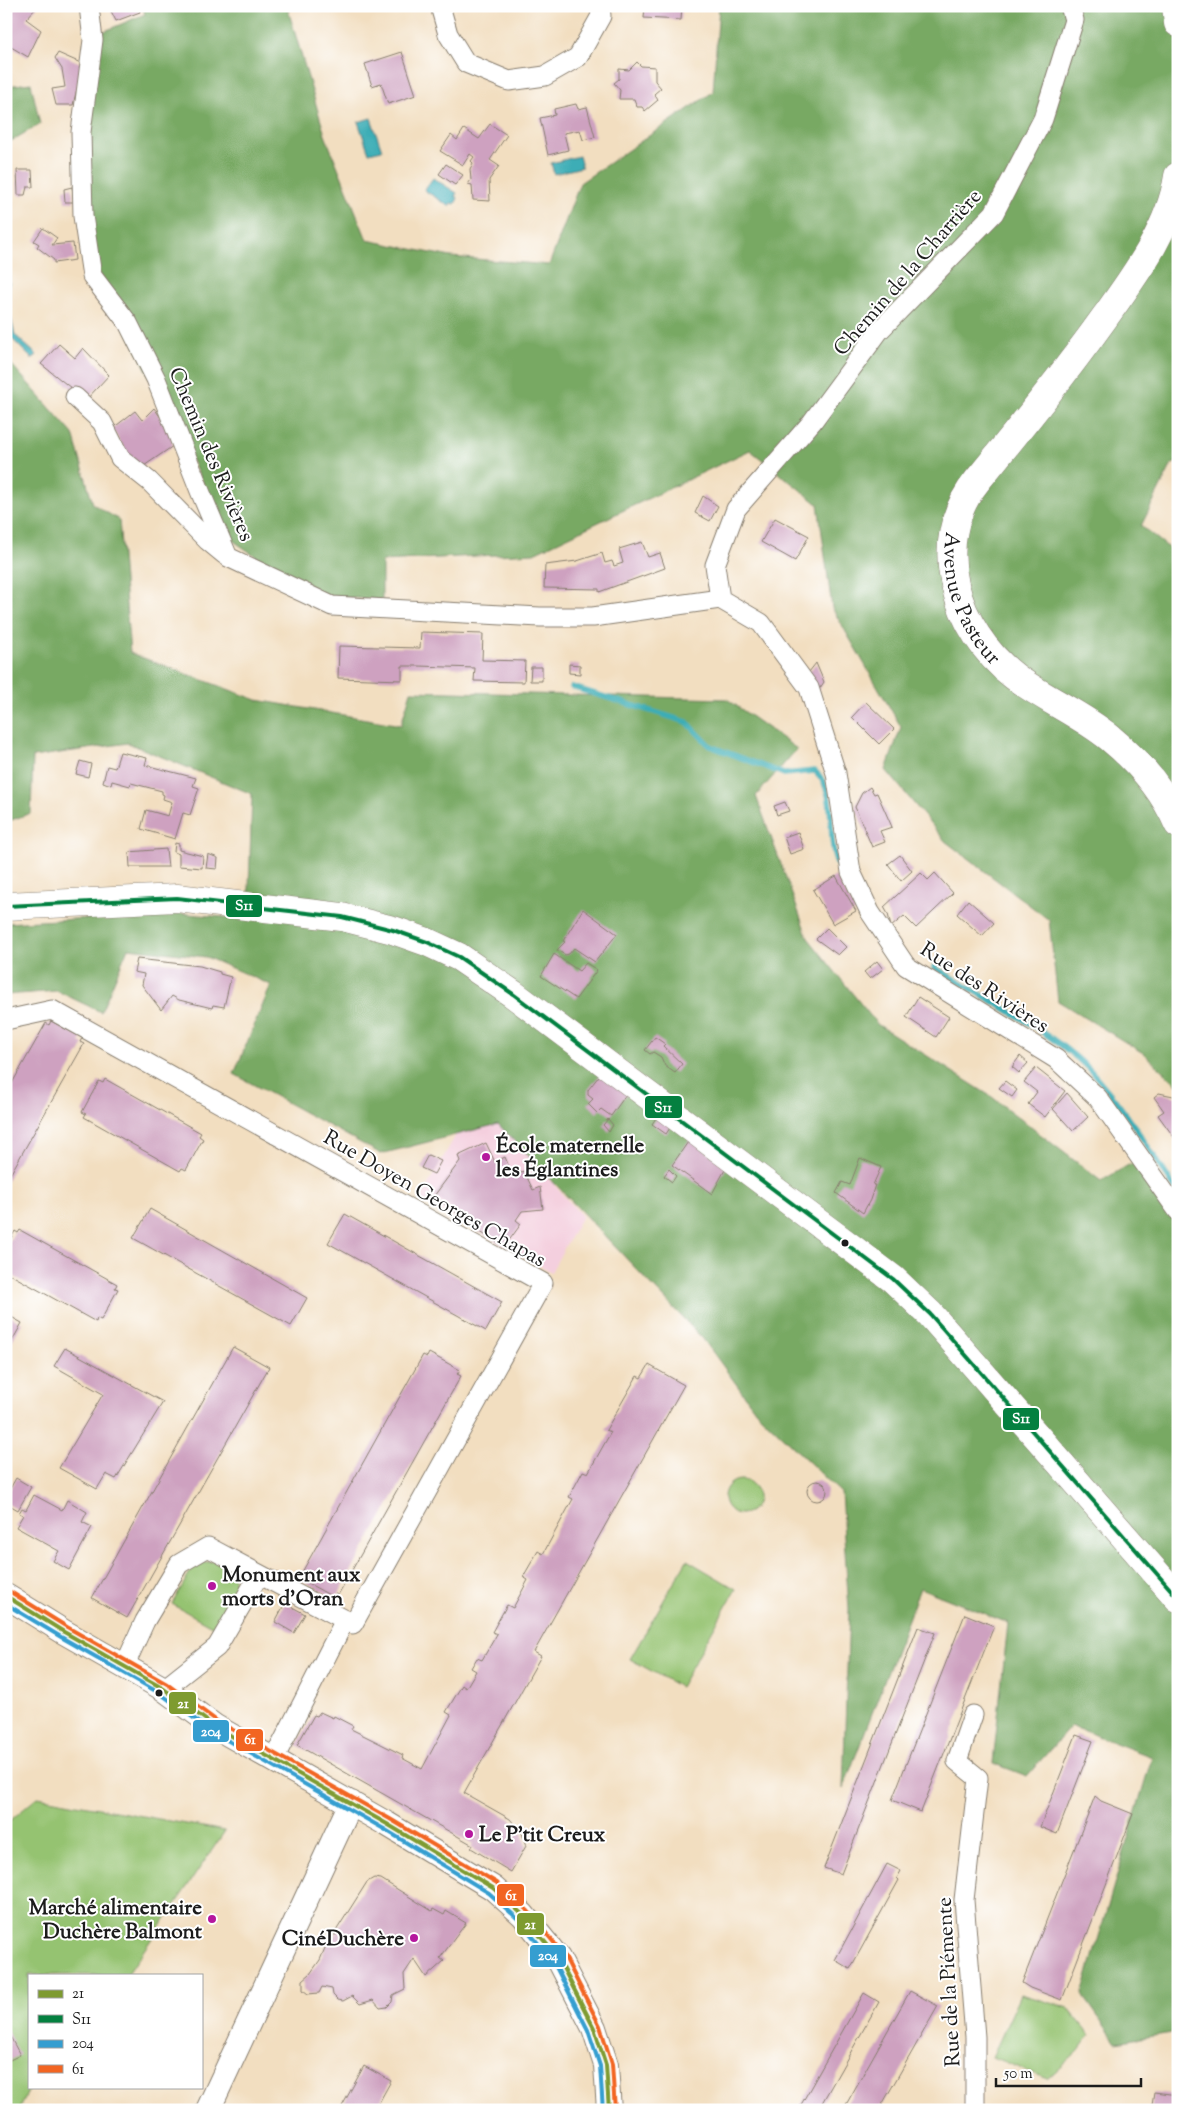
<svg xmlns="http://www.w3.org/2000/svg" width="1184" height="2116" viewBox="0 0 1184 2116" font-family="'Sorts Mill Goudy',serif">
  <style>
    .built { fill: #f4cfde }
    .green { fill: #95c371; stroke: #587046 }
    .forest { fill: #78a963; stroke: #4a6240 }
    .water { fill: #3cadb6; stroke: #2c6469 }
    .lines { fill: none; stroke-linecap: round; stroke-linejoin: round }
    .stream { stroke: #3cadb6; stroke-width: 5.5 }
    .building { fill: #cea1c0 }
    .minor-casing { stroke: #877d6e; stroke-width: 21 }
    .tertiary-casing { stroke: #877d6e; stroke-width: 26 }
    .secondary-casing { stroke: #877d6e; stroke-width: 29 }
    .primary-casing { stroke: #877d6e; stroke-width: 29 }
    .minor { stroke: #fff; stroke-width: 19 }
    .tertiary { stroke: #fff; stroke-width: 24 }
    .secondary { stroke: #fff; stroke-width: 28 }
    .primary { stroke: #fff; stroke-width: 28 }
    .bus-1-casing { stroke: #fff; stroke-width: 8 }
    .bus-2-casing { stroke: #fff; stroke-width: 8 }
    .bus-3-casing { stroke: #fff; stroke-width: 8 }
    .bus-4-casing { stroke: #fff; stroke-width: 8 }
    .bus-1 { stroke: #7e9b30; stroke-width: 4 }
    .bus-2 { stroke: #048040; stroke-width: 4 }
    .bus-3 { stroke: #359ed0; stroke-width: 4 }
    .bus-4 { stroke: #f26522; stroke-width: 4 }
    .poi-dot { fill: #b5179e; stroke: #fff; stroke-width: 2 }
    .bus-dot { fill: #1c1c1c; stroke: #fff; stroke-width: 2 }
    .labels { text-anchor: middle; stroke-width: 4; stroke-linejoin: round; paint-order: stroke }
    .street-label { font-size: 21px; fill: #1c1c1c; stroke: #fff }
    .poi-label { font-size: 21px; font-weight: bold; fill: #1c1c1c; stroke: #fff; text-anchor: start }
    .line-badge { stroke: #fff; stroke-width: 2 }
    .badge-label { font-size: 14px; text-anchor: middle; font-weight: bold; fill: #fff }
  </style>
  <rect width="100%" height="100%" fill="#fff"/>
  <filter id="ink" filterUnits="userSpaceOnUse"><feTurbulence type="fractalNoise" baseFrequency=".02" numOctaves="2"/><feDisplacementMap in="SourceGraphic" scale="10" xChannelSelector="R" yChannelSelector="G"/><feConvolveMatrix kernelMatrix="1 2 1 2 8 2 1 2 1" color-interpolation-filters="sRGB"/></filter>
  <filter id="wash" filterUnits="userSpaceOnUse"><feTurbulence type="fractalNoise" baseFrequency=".0096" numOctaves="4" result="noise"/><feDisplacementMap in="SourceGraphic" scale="20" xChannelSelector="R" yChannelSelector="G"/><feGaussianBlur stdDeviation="1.12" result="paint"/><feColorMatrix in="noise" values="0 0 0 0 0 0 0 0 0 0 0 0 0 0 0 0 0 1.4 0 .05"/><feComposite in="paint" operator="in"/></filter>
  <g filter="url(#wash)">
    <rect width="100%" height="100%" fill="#f2dec0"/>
    <path class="built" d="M472,1106L491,1115L582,1216L551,1272L420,1199Z"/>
    <path class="green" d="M724 1497a17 17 0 1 1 34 0a17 17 0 1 1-34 0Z
      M687,1560L736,1589L680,1687L630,1659Z
      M215,1561L230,1569C243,1594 231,1607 217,1629L172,1604L193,1567L199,1563Z
      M38,1797L225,1831L127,1975H29V2087L20,2110H6V1824Z
      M1021,1994L1068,2008L1090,2035L1078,2051L1047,2079L992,2057Z"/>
    <path class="forest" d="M142,6H287L325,135L367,240L451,257L549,265L580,183L713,92L719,6H1178V462L1172,464L1141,526L1178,555V1085L1143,1053L1058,1001L1049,920L945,841L886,770L901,727L832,608L818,504L750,450L534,553L382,561V600L329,596L276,570L235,542L205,487L98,272L89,215L88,138L100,33L145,14Z
      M31,83L40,124L6,144V86Z
      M6,353L12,365L73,434L93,504L119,520L130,653L257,700L401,725L411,691L727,699L797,749L756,796L808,938L877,1024L992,1097L1101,1181L1132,1163L1178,1225V2032L1116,2042L1082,1994L1152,1757L1071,1726L1027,1776L993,1763L1008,1623L920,1588L843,1789L849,1609L841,1493L756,1411L703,1339L498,1124L381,1154L234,1074L271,985L206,957L128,948L101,1012L57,991L6,995V923L176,913L248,919L252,794L128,743L33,757L31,813L6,822Z"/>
    <path class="water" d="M371,118L382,150L369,153L358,122Z
      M579,156L582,167L554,174L551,163Z
      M433,178L457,193L455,196L458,198L455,204L451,203L449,206L424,190Z
      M6,273H9V309L15,335L37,355L32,359L11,338L6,309Z"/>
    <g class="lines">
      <path class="stream" d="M572,687L687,722L710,746L784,774L815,771C841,794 823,844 841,872
        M934,967C983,997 1052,1031 1092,1072C1125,1108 1151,1152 1178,1193"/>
    </g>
    <g id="blocks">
      <path class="building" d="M10,6H38L26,19L41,30L28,57L6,44V29Z
        M117,6H138L140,12L116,21L111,11L117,8Z
        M645,6H682L681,20L644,18Z
        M402,52L416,95L388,104L381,83L372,86L365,64Z
        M58,53L83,64L73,105H56L52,89L65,87L62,69L55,58Z
        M637,62L641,66L655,67V81L661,88L654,94L658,100L645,111L642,107H637L634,99H619L620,90L614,83L619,79V69L629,70Z
        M576,104L578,109L587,107L595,137L583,140L580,130L564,133L568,150L548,155L540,118L555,115L554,109Z
        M490,124L507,135L490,160L499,166L489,180L490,201L473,200L472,185L468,184L471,180L470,169L473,163L471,161L474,157L470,154L463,165L440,151L451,135L457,140L464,129L479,139Z
        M446,164L463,175L455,185L439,174Z
        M17,170H32L33,187H27L25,195H18Z
        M72,187L74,202H65L64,189Z
        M43,228L57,238L52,245L73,243L75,260L54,263V260L37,247L39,244L34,241Z
        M59,344L75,358L83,348L109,375L86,400L41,364Z
        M154,408L171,432L173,446L141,468L132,461L112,429L135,411L142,420Z
        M703,496L718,506L710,521L695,513Z
        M775,518L809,536L795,561L761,542Z
        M642,542L648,557L660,553L665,568L599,592V589L544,588L545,565L577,561L602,553L605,563L612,561L614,566L623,563L619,549Z
        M421,632L483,634L482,660L525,661L524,682L474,681L475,668L419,666H402V680L338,678L339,646L420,648Z
        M816,663L824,682L818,691L809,672Z
        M569,664L580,665V674L569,673Z
        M531,667H542V681H530Z
        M866,702L894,729L879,744L852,717Z
        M120,752L147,758L145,765L196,778L193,786L199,788L190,815L183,813L175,839L141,829L146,810L168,816L172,802L163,799L164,795L162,794V791L131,783L130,786L112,781L111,785L103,782L107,766L115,768Z
        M80,761L91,764L88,777L76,774Z
        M870,787L874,794L877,793L892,827L880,831L885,842L872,847L855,807L862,793Z
        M785,802L789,811L777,815L774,806Z
        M798,832L804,849L790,854L784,837Z
        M175,843L179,844V850L203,856L202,868L179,866V854L174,852Z
        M166,849L168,867H130L129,852Z
        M208,854L218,858L217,869L206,868Z
        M900,855L912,871L901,881L888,864Z
        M921,873L928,880L935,873L953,893L916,928L904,916L891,927L888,914L884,907Z
        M836,876L856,911L833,924L813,890Z
        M968,900L994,923L982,936L957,914Z
        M583,909L617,934L595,962L574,948L569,954L565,955L557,950L565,942L563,941Z
        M827,928L846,947L838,955L816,939Z
        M554,954L579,971L586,963L597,970L576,999L541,976Z
        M137,959L200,966L220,972V974L231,977L224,1007L213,1005L212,1008L179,1000L172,996L161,1010L142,985L144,974L134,972Z
        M877,961L883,969L870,979L864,972Z
        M918,997L949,1017L936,1037L906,1017Z
        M51,1021L82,1038L80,1042L84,1044L6,1182V1094L46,1023L49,1025Z
        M655,1037L665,1044L663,1046L682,1064L675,1073L665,1066L661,1057L653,1052L650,1054L645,1050Z
        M1020,1056L1028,1063L1019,1073L1012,1067Z
        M1036,1068L1065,1091L1045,1117L1028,1104L1037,1092L1024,1082Z
        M602,1072L628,1092L611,1116L601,1109L597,1113L588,1104L593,1099L588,1095V1090Z
        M105,1079L201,1133L199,1136L203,1139L186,1170L182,1168L180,1171L84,1117L86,1114L82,1112L99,1081L103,1083Z
        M1005,1081L1017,1090L1012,1097L999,1088Z
        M1067,1093L1088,1117L1073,1131L1053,1109Z
        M1159,1093L1178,1097V1139L1176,1140L1158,1115L1164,1111L1154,1097Z
        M658,1115L672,1125L666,1134L652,1124Z
        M608,1119L613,1125L609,1132L603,1125Z
        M690,1139L727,1166L712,1194L672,1165Z
        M486,1143L495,1162L505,1157L513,1176L524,1171L533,1190L540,1187L543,1209L522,1211L516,1220L521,1224L505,1246L478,1231L470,1225L471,1223L434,1196L460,1161L458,1156Z
        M428,1155L441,1161L434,1174L421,1168Z
        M860,1158L881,1167L873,1185H875L870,1200L863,1213L836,1193L842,1182L850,1185Z
        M669,1169L676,1176L672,1182L664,1176Z
        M150,1209L307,1298L291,1326L133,1238Z
        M345,1214L502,1302L486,1331L328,1243Z
        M20,1230L117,1284L115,1288L118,1289L101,1320L97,1318L96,1322L6,1272V1247L15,1231L18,1233Z
        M6,1314L22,1323L6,1352Z
        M233,1347L269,1367L127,1618L92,1598Z
        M65,1348L163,1402L116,1479L106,1474L97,1489L59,1468L103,1394L54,1366Z
        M429,1353L460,1370L457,1374L461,1376L338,1595L335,1594L333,1597L302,1580L304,1576L301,1574L423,1355L427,1357Z
        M649,1365L684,1385L534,1652L541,1656L464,1793L510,1819L522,1833L526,1846L511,1872L471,1848L473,1845L297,1745L314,1715L317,1716L320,1712L333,1718L334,1716L353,1726L351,1729L403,1755L402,1758L422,1769L451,1715L446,1712L462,1685L466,1688L476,1671L471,1668L477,1658L482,1660L497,1634L492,1632L507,1605L513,1608L528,1580L523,1577L538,1551L543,1554L573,1499L569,1497L583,1471L588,1473L611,1432L606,1430L637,1376L641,1378Z
        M16,1478L31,1487L18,1510L6,1503V1496Z
        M807 1491a10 10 0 1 1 20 0a10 10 0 1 1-20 0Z
        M34,1495L62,1510L67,1500L87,1512L82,1522L92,1527L69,1570L53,1561L59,1551L16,1527L23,1515L19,1513L22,1508L26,1510Z
        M285,1603L305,1614L294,1633L275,1622Z
        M965,1614L994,1626L921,1812L892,1800Z
        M918,1627L935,1633L841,1874L824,1868Z
        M1076,1735L1093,1741L1057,1834L1040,1827Z
        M1095,1796L1101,1801L1133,1814L1062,2000L1030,1988L1022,1983Z
        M887,1864L901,1871L897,1878L899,1880L850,1969L835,1960Z
        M374,1878L381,1879L432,1911L433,1909L444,1915L446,1911L466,1923L440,1958L444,1961L426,1977L414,1959L404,1974L405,1989L393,1995L392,2002L387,2007L380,2008L373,2000L360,2004L352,1996L343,2001L338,2000L333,1995L332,1989L322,1987L319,1993L308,1994L303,1990V1980L310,1974L320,1960L325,1948L334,1934L336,1935V1931L367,1882Z
        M910,1991L938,2006L879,2110H843Z
        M864,1993L879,2002L818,2110H798Z
        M6,2029L20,2055L6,2062Z
        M364,2066L391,2081L375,2110H340Z
        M1154,2092L1178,2095V2110H1151Z"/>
    </g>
  </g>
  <g filter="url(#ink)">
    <use href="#blocks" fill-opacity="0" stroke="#877d6e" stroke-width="1"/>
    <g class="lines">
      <defs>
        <path id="minor" d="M89,6L93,40L81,132L83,216L92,276L128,323L156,379L200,491L228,557L332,606L540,617H593L720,599
          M440,6L448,34L466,63L509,81L545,76L578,57L601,16L600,6
          M75,397L102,422L120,458L149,481L208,541L225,555
          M720,599L761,623L809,688L836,773L851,872L870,912L906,966L1056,1059L1098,1098L1178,1211
          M720,599L715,565L736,509L812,422L879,331L994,213L1043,119L1074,20L1070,6
          M6,1020L52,1010L543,1283L353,1624L208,1547L179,1564L145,1621L124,1667
          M164,1689L217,1647L259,1575
          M973,1715L957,1761L978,1778L964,1900L975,2037V2110
          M274,1759L345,1620"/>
        <path id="tertiary" d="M6,1596L64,1632L164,1689L214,1726L387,1824L493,1888L523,1915L558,1958L594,2028L606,2065L609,2110
          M208,2110L351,1803"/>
        <g id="secondary">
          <path d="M1176,6L1178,23"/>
          <path id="s1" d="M1178,176C1170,229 1135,275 1105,317C1065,373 1021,427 977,481C927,543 956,631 1014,676C1044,699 1081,714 1110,738C1139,762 1163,789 1178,824"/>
        </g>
        <path id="primary" d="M6,906L177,898L342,917L393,930L427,942L459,957L513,994L893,1279L930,1314L1178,1598"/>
      </defs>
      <use href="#minor" class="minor-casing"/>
      <use href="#tertiary" class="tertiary-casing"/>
      <use href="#secondary" class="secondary-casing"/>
      <use href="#primary" class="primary-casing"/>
      <use href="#minor" class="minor"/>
      <use href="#tertiary" class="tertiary"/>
      <use href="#secondary" class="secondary"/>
      <use href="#primary" class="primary"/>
      <defs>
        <path id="bus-1" d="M6,1596L64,1632L164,1689L214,1726L387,1824L493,1888L523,1915L558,1958L594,2028L606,2065L609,2110"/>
        <path id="bus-2" d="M6,906L177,898L342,917L393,930L427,942L459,957L513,994L893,1279L930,1314L1178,1598"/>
        <path id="bus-3" d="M6,1604L61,1637L161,1694L211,1731L384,1829L489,1893L518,1919L553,1961L588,2030L600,2066L603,2110"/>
        <path id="bus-4" d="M9,1591L67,1627L167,1684L217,1721L390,1819L497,1883L528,1911L564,1955L600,2026L612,2064L615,2110"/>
      </defs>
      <use href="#bus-1" class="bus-1-casing"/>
      <use href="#bus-2" class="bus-2-casing"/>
      <use href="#bus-3" class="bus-3-casing"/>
      <use href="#bus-4" class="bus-4-casing"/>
      <use href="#bus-1" class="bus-1"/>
      <use href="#bus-2" class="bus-2"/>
      <use href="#bus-3" class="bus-3"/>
      <use href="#bus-4" class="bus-4"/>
    </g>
  </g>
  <g class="poi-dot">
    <circle cx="486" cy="1157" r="5"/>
    <circle cx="212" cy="1586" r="5"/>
    <circle cx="469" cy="1834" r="5"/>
    <circle cx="212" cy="1919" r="5"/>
    <circle cx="414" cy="1938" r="5"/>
  </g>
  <g class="bus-dot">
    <circle cx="845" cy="1243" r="4.5"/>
    <circle cx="159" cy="1693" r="4.5"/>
  </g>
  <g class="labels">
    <g class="street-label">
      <text transform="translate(907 272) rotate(-49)" y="7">Chemin de la Charrière</text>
      <text transform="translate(212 454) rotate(67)" y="7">Chemin des Rivières</text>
      <text dy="7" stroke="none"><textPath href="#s1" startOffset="496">Avenue Pasteur</textPath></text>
      <text transform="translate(985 987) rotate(33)" y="7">Rue des Rivières</text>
      <text transform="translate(435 1198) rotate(30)" y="7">Rue Doyen Georges Chapas</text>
      <text transform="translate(948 1982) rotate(-93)" y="7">Rue de la Piémente</text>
    </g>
    <g class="poi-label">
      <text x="496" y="1152">École maternelle<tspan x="496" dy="24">les Églantines</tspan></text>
      <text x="222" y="1581">Monument aux<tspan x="222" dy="24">morts d'Oran</tspan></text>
      <text x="479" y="1841">Le P'tit Creux</text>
      <text x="202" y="1914" text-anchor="end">Marché alimentaire<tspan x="202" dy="24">Duchère Balmont</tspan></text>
      <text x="404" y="1945" text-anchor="end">CinéDuchère</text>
    </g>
  </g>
  <g class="line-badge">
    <rect x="225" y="894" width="38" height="24" rx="5" fill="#048040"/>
    <rect x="644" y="1095" width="39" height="24" rx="5" fill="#048040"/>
    <rect x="1002" y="1407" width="38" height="24" rx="5" fill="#048040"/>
    <rect x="168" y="1691" width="29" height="24" rx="5" fill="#7e9b30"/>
    <rect x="192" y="1719" width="38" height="24" rx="5" fill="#359ed0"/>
    <rect x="235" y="1728" width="29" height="24" rx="5" fill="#f26522"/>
    <rect x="496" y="1883" width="29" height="24" rx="5" fill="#f26522"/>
    <rect x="516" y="1912" width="29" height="24" rx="5" fill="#7e9b30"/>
    <rect x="529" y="1944" width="38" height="24" rx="5" fill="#359ed0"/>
  </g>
  <g class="badge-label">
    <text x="244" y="910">S11</text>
    <text x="663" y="1112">S11</text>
    <text x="1021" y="1423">S11</text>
    <text x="183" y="1708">21</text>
    <text x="211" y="1736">204</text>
    <text x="250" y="1744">61</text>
    <text x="511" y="1900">61</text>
    <text x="530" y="1929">21</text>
    <text x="548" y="1960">204</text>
  </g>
  <rect width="1184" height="2116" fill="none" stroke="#fff" stroke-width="25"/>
  <rect x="28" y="1974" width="175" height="115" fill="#ffffff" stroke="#a4a4a4"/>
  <rect x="38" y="1990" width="25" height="8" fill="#7e9b30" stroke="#a4a4a4"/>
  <text x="72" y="1998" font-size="15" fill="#1c1c1c">21</text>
  <rect x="38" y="2015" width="25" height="8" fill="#048040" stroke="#a4a4a4"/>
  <text x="72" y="2024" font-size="15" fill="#1c1c1c">S11</text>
  <rect x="38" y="2040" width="25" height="8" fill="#359ed0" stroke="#a4a4a4"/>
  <text x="72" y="2048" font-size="15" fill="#1c1c1c">204</text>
  <rect x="38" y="2065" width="25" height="8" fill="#f26522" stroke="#a4a4a4"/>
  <text x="72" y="2074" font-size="15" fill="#1c1c1c">61</text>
  <path d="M996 2078v8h145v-8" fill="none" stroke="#1c1c1c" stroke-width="2.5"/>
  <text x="1004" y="2078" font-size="15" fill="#1c1c1c" stroke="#ffffff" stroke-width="4" paint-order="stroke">50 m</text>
</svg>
